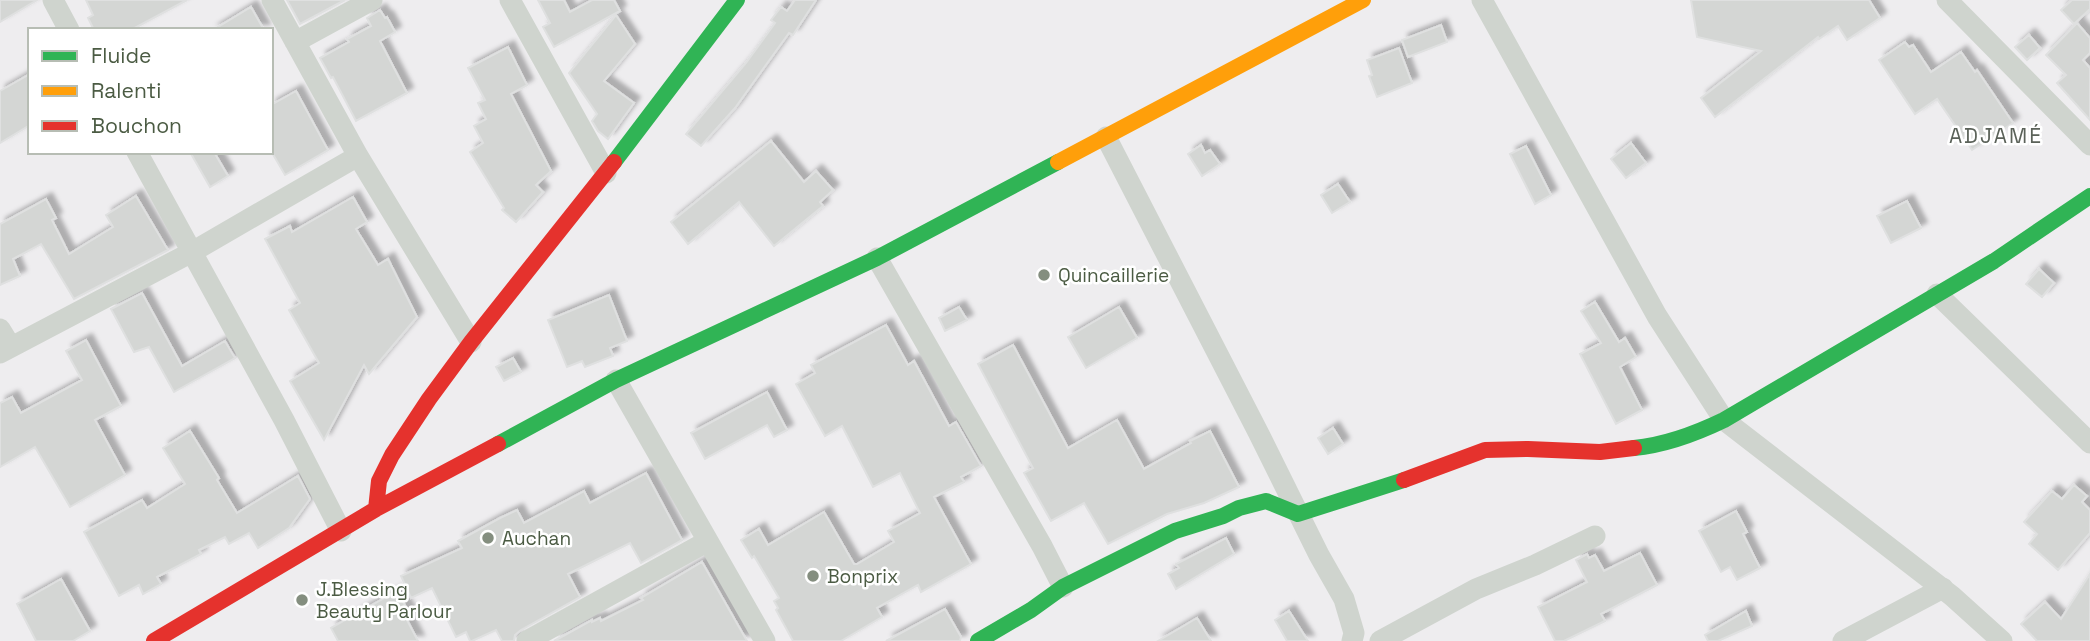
<svg xmlns="http://www.w3.org/2000/svg" width="2090" height="641" viewBox="0 0 2090 641" font-family="'Space Grotesk',sans-serif">
  <style>
    .building { fill: #d4d6d4; stroke: #dfe0e0; stroke-width: 2; filter: url(#shadow) }
    .lines { fill: none; stroke-linecap: round; stroke-linejoin: round }
    .street { stroke: #cfd4ce; stroke-width: 21 }
    .fast { stroke: #30b455; stroke-width: 16 }
    .slow { stroke: #ff9f0a; stroke-width: 16 }
    .jam { stroke: #e5322d; stroke-width: 16 }
    .poi-dot { fill: #848e7f; stroke: #fff; stroke-width: 2.5 }
    .labels { text-anchor: middle; stroke-width: 5; stroke-linejoin: round; paint-order: stroke }
    .poi-label { font-size: 19px; fill: #4b5b43; stroke: #fff; text-anchor: start }
    .neighbourhood-label { font-size: 21px; letter-spacing: 2px; fill: #5b6259; stroke: #fff }
  </style>
  <defs>
    <filter id="shadow"><feDropShadow dx="6" dy="-6" stdDeviation="2" flood-color="#0004"/></filter>
  </defs>
  <rect width="100%" height="100%" fill="#eeedef"/>
  <path class="building" d="M0,0H37L0,22Z
    M86,0H187L131,30H94L88,18L93,15Z
    M287,0H345L300,24Z
    M538,0H564L570,12L592,0H614L620,11L554,47L543,27L550,23Z
    M795,0H816L793,35L789,33L735,108L701,146L686,134L746,63L775,23L771,20L781,7L787,11Z
    M1691,0H1869L1880,18L1847,40L1838,26L1819,39L1818,37L1715,117L1701,98L1761,51L1697,37Z
    M2072,0H2090V9L2074,24L2061,10Z
    M251,7L264,30H213Z
    M380,10L385,18L387,17L395,32L380,41L407,93L356,121L333,77L331,78L320,58L349,42L347,39L371,26L367,18Z
    M616,15L635,44L604,81L634,103L608,139L598,131L592,121L597,114L569,73Z
    M2077,23L2090,38V53L2083,60L2090,68V120L2057,83L2066,75L2046,55Z
    M1441,25L1447,42L1408,57L1402,40Z
    M2029,35L2040,48L2027,60L2015,47Z
    M1905,42L1909,47L1913,45L1931,72L1961,52L1975,72L1977,70L2013,123L1972,150L1937,99L1915,114L1879,60Z
    M508,47L527,85L511,94L551,171L536,185L543,192L516,222L502,210L504,208L470,152L483,143L474,126L486,119L478,103L485,100L468,68Z
    M1399,48L1412,83L1377,97L1369,76L1372,75L1367,60Z
    M30,74V125L0,143V91Z
    M296,91L328,150L285,175L271,151V105Z
    M771,141L804,182L816,171L833,190L820,202L823,206L774,246L739,202L688,244L671,222Z
    M1631,143L1646,163L1626,178L1611,159Z
    M1201,145L1205,153L1210,150L1220,164L1202,176L1188,154Z
    M1526,146L1551,195L1535,204L1510,154Z
    M190,152H214L228,176L210,187Z
    M1338,184L1350,202L1332,213L1321,195Z
    M136,196L168,250L74,299L41,244L13,259L20,276L0,285V224L46,199L56,218L52,220L69,254L113,227L106,215Z
    M353,197L367,222L356,229L378,265L388,259L417,317L369,374L364,365L324,440L290,381L319,363L289,310L300,303L265,239L290,226L292,232Z
    M1907,201L1921,228L1891,243L1877,216Z
    M2039,269L2054,283L2042,297L2026,284Z
    M142,293L182,366L225,341L235,358L174,392L149,347L134,352L111,309Z
    M609,295L627,341L610,348L613,356L585,367L582,361L567,367L548,320Z
    M1595,302L1619,342L1625,338L1636,357L1620,367L1642,410L1616,424L1580,354L1601,343L1581,311Z
    M959,307L967,320L945,331L939,318Z
    M1119,307L1137,338L1086,368L1068,337Z
    M886,325L908,365L914,361L949,426L956,422L981,466L961,477L964,482L934,497L971,564L921,592L918,585L877,608L882,617L841,641H793L776,610L778,608L774,601L779,598L754,556L752,558L741,540L759,529L768,545L824,512L854,564H857L894,542L888,531L920,513L900,473L873,487L842,426L825,436L796,384L815,373L811,365Z
    M86,340L121,406L95,420L125,475L70,507L35,447L0,467V403L12,397L21,413L82,380L66,351Z
    M1013,345L1068,448L1117,420L1144,469L1191,443L1190,441L1210,431L1239,487L1204,503L1167,514L1108,544L1084,503L1051,521L1024,473L1033,468L978,364Z
    M513,358L521,372L504,381L496,367Z
    M767,392L787,430L774,437L767,425L705,459L691,433Z
    M1333,428L1343,444L1328,454L1318,438Z
    M190,431L219,478L217,480L237,513L298,476L310,499L289,528L258,548L249,533L229,544L225,537L199,550L201,554L157,577L161,584L143,594L139,585L119,596L84,532L142,500L147,508L185,484L163,448Z
    M646,473L682,540L641,563L630,543L568,574L580,597L521,630L515,635L514,641H502L496,630L472,641H470L466,632L456,637L432,588L411,598L401,576L462,548L458,541L500,518L517,510L524,523L584,491L590,503Z
    M2074,485L2087,496L2082,502L2090,510V533L2058,570L2029,544L2037,534L2024,522L2052,491L2062,499Z
    M1736,511L1747,532L1743,534L1760,568L1737,580L1730,567L1721,572L1699,531Z
    M1226,538L1234,554L1176,589L1168,574L1179,568L1176,564Z
    M1640,553L1657,585L1601,614L1605,621L1564,641H1555L1538,607L1587,582L1576,560L1587,554L1589,558L1595,555L1604,571Z
    M702,562L747,641H554L592,620V622L600,618L601,621L643,600L641,598Z
    M2090,574V641H2037L2021,624L2045,602L2061,619Z
    M61,579L90,631L73,641H36L17,604Z
    M397,591L411,616L406,618L418,641H338L331,628Z
    M945,609L961,637L960,641H886Z
    M1289,611L1308,641H1287L1275,620Z
    M1746,611L1752,626L1718,641H1708L1705,635Z
    M1197,618L1211,641H1158Z"/>
  <g class="lines">
    <path class="street" d="M53,0L69,30
      M272,0L358,156L471,342
      M510,0L606,173
      M1482,0L1657,316L1724,420L1952,596L2002,641
      M1947,0L2090,145
      M295,42L372,0
      M1106,137L1258,432L1319,555L1344,599L1354,633L1352,641
      M137,152L284,420L341,531
      M877,258L1042,546L1063,587
      M1937,294L2090,443
      M0,329L11,347
      M0,353L192,252L358,156
      M616,380L765,641
      M527,641L708,541
      M1380,641L1476,589L1535,565L1595,536
      M1843,641L1943,588"/>
    <path class="fast" d="M614,162L737,0
      M498,444L616,380L877,258L1058,162
      M1634,448C1666,445 1695,434 1724,420L1994,261L2090,196
      M978,641L1031,610L1063,587L1175,531L1223,516L1239,508L1266,501L1298,514L1404,480"/>
    <path class="slow" d="M1058,162L1363,0"/>
    <path class="jam" d="M1404,480L1485,450L1528,449L1600,452L1634,448
      M376,509L379,481L392,455L429,399L471,342L614,162
      M154,641L376,509L498,444"/>
  </g>
  <g class="poi-dot">
    <circle cx="1044" cy="275" r="7"/>
    <circle cx="488" cy="538" r="7"/>
    <circle cx="813" cy="576" r="7"/>
    <circle cx="302" cy="600" r="7"/>
  </g>
  <g class="labels">
    <g class="poi-label">
      <text x="1058" y="282">Quincaillerie</text>
      <text x="502" y="545">Auchan</text>
      <text x="827" y="583">Bonprix</text>
      <text x="316" y="596">J.Blessing<tspan x="316" dy="22">Beauty Parlour</tspan></text>
    </g>
    <g class="neighbourhood-label">
      <text x="1996" y="143">ADJAMÉ</text>
    </g>
  </g>
  <rect x="28" y="28" width="245" height="126" fill="#ffffff" stroke="#b7bdb4" stroke-width="2"/>
  <rect x="42" y="51" width="35" height="10" fill="#30b455" stroke="#b7bdb4" stroke-width="2"/>
  <text x="91" y="63" font-size="21" fill="#4b5b43">Fluide</text>
  <rect x="42" y="86" width="35" height="10" fill="#ff9f0a" stroke="#b7bdb4" stroke-width="2"/>
  <text x="91" y="98" font-size="21" fill="#4b5b43">Ralenti</text>
  <rect x="42" y="121" width="35" height="10" fill="#e5322d" stroke="#b7bdb4" stroke-width="2"/>
  <text x="91" y="133" font-size="21" fill="#4b5b43">Bouchon</text>
</svg>
